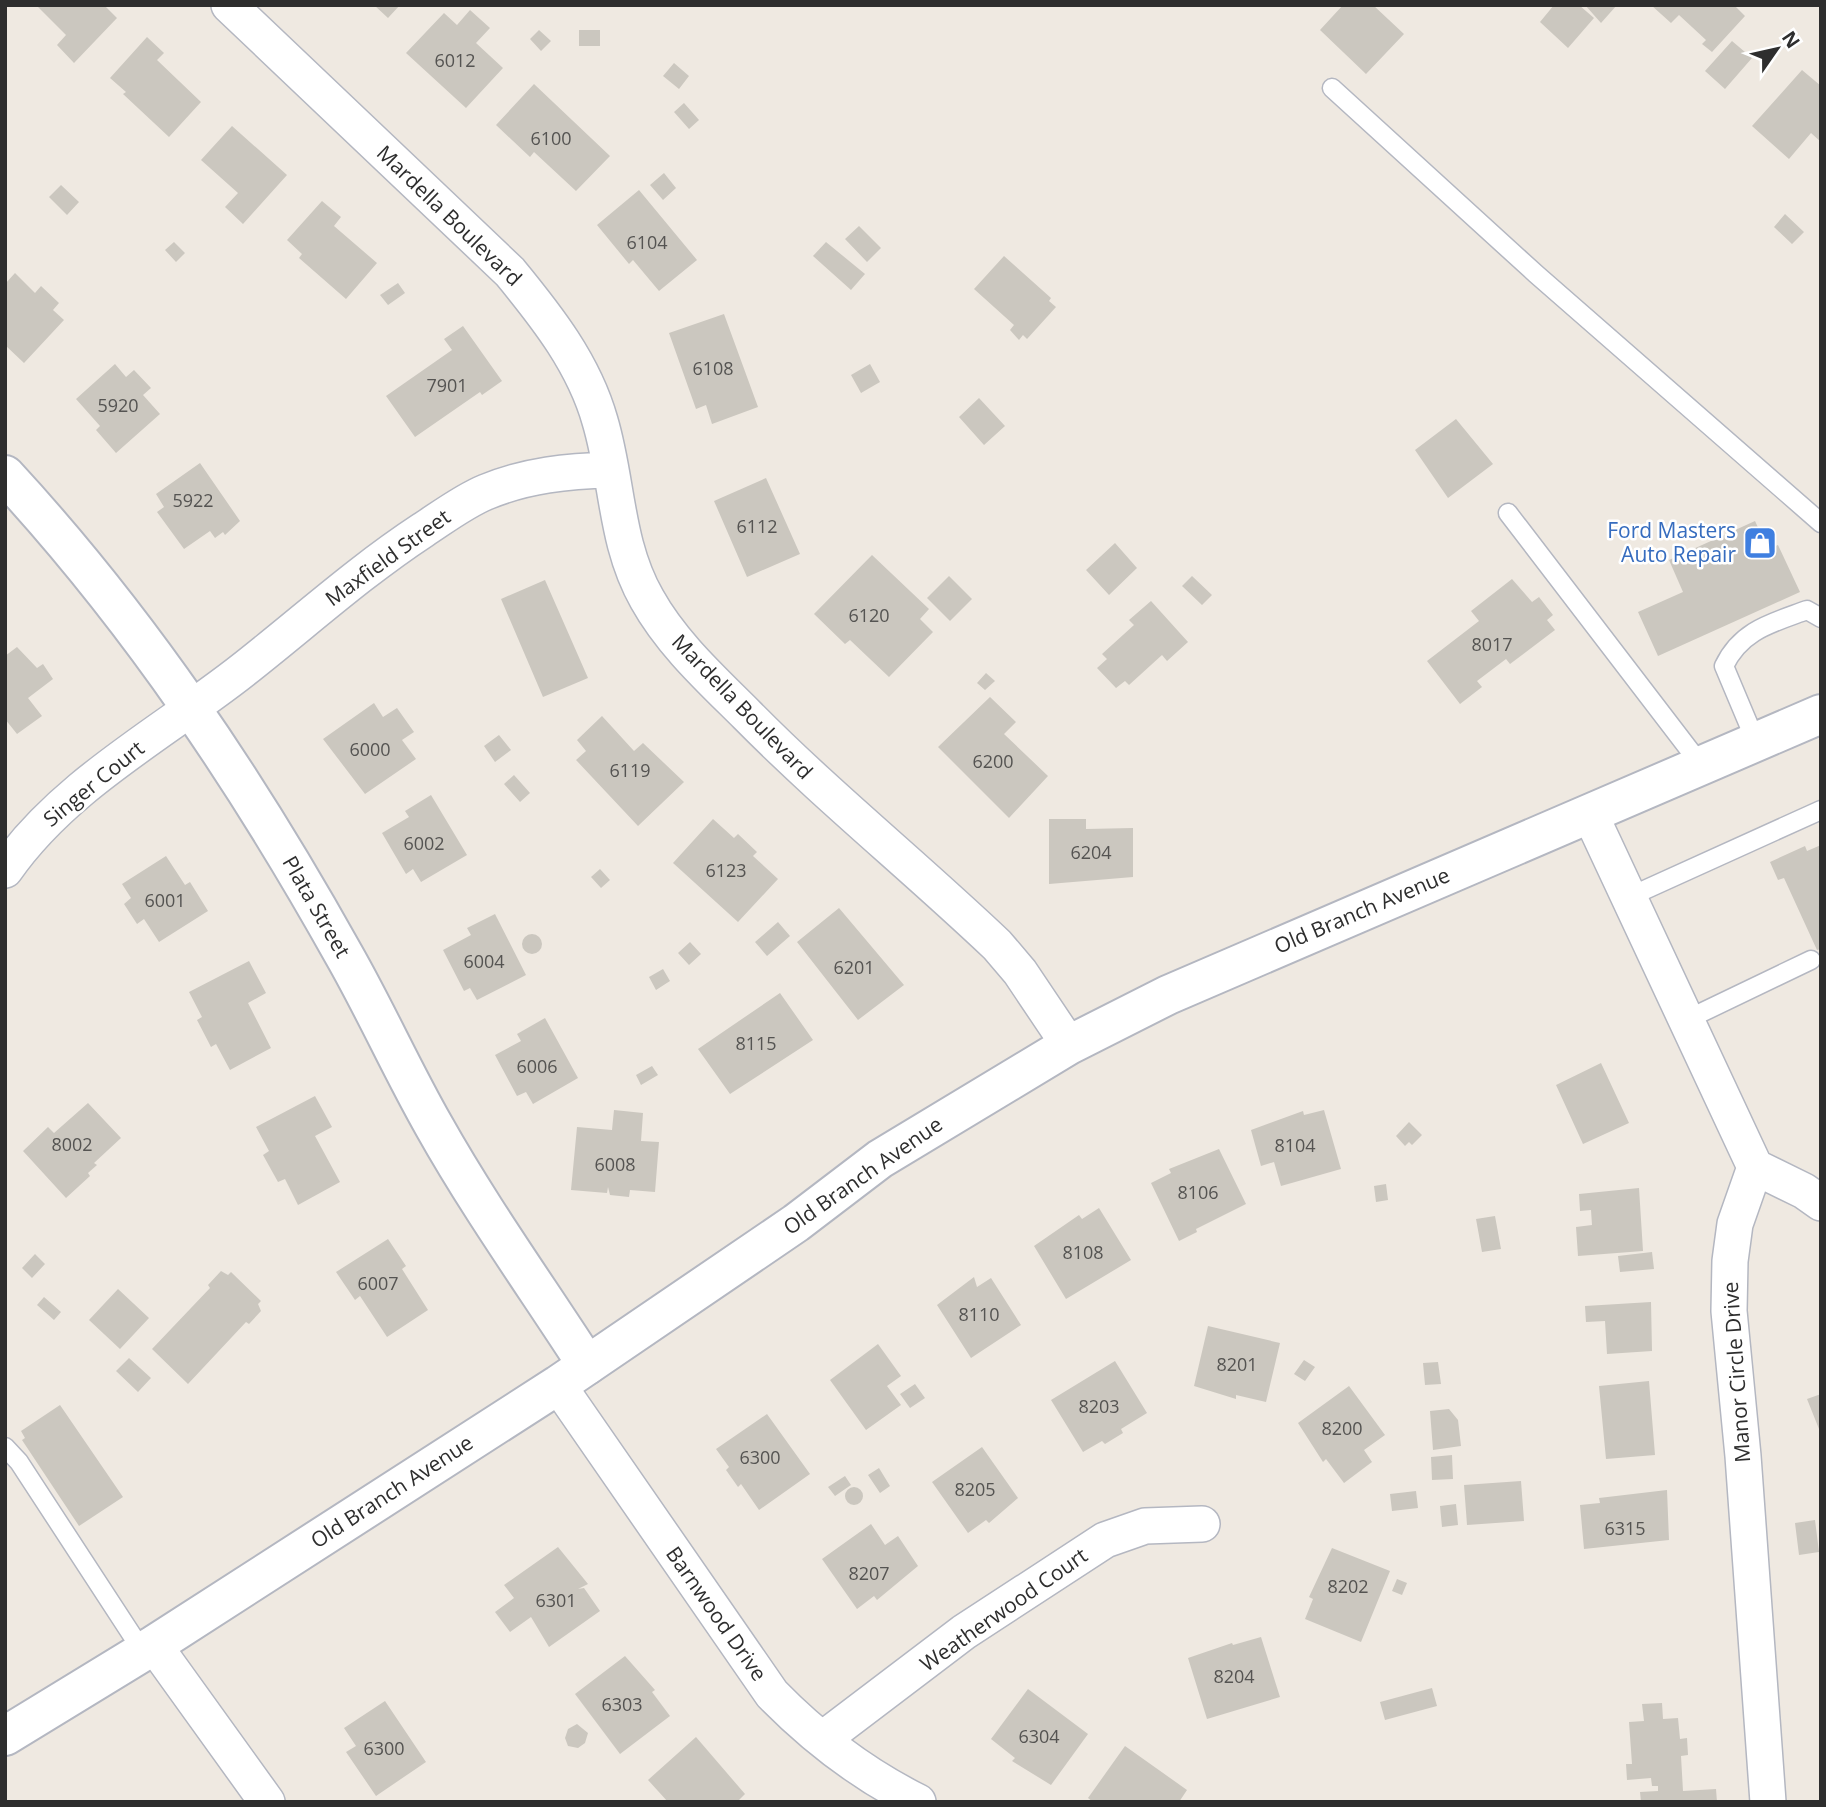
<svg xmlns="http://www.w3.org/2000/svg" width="1826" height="1807" viewBox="0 0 1826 1807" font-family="'Open Sans',sans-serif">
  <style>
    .building { fill: #cbc7bf }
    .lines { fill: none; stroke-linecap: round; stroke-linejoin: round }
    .service-casing { stroke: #b4b7c1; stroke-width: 21 }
    .minor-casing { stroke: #b4b7c1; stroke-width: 38 }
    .tertiary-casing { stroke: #b4b7c1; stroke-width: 42 }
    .secondary-casing { stroke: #b4b7c1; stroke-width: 42 }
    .service { stroke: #fff; stroke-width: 18 }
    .minor { stroke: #fff; stroke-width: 35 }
    .tertiary { stroke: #fff; stroke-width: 38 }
    .secondary { stroke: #fff; stroke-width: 38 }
    .labels { text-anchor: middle; stroke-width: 5; stroke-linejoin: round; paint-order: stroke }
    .number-label { font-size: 18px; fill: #555452 }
    .street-label { font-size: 21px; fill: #2e2e2e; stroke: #fff }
    .shop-label { font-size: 21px; fill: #366cbe; stroke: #fff; text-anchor: end }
  </style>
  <rect width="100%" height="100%" fill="#efe9e1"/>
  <path class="building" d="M36,5H104L117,18L74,63L57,45L66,35Z
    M374,5H400L388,18Z
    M1343,5H1373L1404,34L1366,74L1320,30Z
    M1554,5H1579L1594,18L1568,48L1540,22Z
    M1585,5H1617L1601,23Z
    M1651,5H1734L1745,16L1712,52L1702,44L1706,40L1679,15L1671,23Z
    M470,10L490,28L476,43L503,68L466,108L406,53L444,13L457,25Z
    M539,30L551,41L541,51L530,39Z
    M579,30H600V46H579Z
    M147,37L164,53L157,60L201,102L169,137L123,94L126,92L110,78Z
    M1732,41L1752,58L1725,89L1705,71Z
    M674,63L689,76L679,89L663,76Z
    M1802,70L1821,86V142L1811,133L1789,159L1752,126Z
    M534,84L610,156L576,191L534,152L530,157L496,125Z
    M684,103L699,120L689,129L674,112Z
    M232,126L287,175L243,224L225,207L238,193L201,160Z
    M664,173L676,188L663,200L650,185Z
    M61,185L79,202L67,215L49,197Z
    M639,190L697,260L659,291L633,260L629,264L597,225Z
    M322,201L341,217L334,226L377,263L346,299L299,258L302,254L287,240Z
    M1785,214L1804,232L1792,244L1774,227Z
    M859,226L881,248L867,262L845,239Z
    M174,242L185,253L176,262L165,250Z
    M826,242L865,274L851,290L813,256Z
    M1004,256L1051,298L1049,301L1056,307L1027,339L1023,335L1019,340L1010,330L1014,325L974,289Z
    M15,273L35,293L41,286L59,303L53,310L64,320L24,363L5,345V284Z
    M398,283L405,293L388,305L380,295Z
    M724,314L758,407L712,424L706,405L696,409L669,333Z
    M463,326L502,381L482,395L480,392L415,437L386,396L452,350L444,339Z
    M115,364L126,377L134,370L151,388L143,395L160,414L116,453L96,430L100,426L76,399Z
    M870,364L880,382L861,393L851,375Z
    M979,398L1005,426L984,445L959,417Z
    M1456,419L1493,464L1448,498L1415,450Z
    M200,463L240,521L225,535L223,532L215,538L210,531L184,549L157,512L164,507L156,494Z
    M766,478L800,554L747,577L714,501Z
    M1755,521L1768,549L1778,545L1800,592L1658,656L1638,612L1683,592L1669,560Z
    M1115,543L1137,568L1109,595L1086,570Z
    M872,555L929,609L920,619L933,632L889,677L850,640L845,644L814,614Z
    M949,576L972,599L950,621L927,598Z
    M1192,576L1212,595L1202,605L1182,586Z
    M1512,579L1532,602L1539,597L1553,615L1547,620L1555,630L1510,664L1506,659L1477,681L1482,687L1460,704L1427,661L1479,621L1471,611Z
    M545,580L588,678L543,697L501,599Z
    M1151,601L1188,642L1167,661L1162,655L1129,685L1125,681L1116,688L1097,668L1107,659L1102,654L1134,625L1129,620Z
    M17,647L37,668L43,664L53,679L28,698L42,716L17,734L5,719V656Z
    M986,673L995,681L985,690L977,683Z
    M990,697L1016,722L1004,734L1048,776L1009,818L938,747Z
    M374,703L383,717L397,708L414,732L402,740L416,759L365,794L323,739Z
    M602,716L634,751L643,743L684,782L638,826L576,760L586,751L577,740Z
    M499,735L511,750L495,762L484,746Z
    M514,775L530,793L520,802L504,784Z
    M431,795L467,855L421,882L413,869L406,874L382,833L409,817L405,811Z
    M713,819L734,838L738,834L757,852L753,856L778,879L738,922L673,863Z
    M1049,819H1086V829L1133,828V877L1049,884Z
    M1821,845V949L1817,950L1784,878L1778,880L1770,862L1805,846L1807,851Z
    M166,856L185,885L190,882L208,911L159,942L144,919L137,924L124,904L131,898L122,884Z
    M600,869L610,880L601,888L591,877Z
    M839,908L904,985L858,1020L797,942Z
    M495,914L526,975L477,1000L470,988L464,991L443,950L471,935L467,928Z
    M778,922L790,936L767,956L755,942Z
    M522 944a10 10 0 1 1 20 0a10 10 0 1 1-20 0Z
    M690,942L701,954L689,965L678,953Z
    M249,961L266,993L248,1003L271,1048L230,1070L216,1044L211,1047L197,1020L202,1017L189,992Z
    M663,969L670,981L656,990L649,977Z
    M780,993L813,1040L730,1094L698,1049Z
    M545,1018L578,1078L533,1104L526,1092L517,1096L495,1055L521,1041L517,1034Z
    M1601,1063L1629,1123L1583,1144L1556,1085Z
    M652,1066L658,1075L641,1085L636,1075Z
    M315,1096L332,1127L315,1136L340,1182L298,1205L285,1179L278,1182L263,1155L269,1151L256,1127Z
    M88,1103L121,1138L94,1163L97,1165L88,1173L90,1176L66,1198L23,1151L48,1127L54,1133Z
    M614,1110L643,1113L641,1141L659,1142L655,1192L630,1190L629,1197L610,1195L608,1187L607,1193L571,1190L577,1127L612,1130Z
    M1324,1110L1341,1169L1281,1186L1274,1162L1261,1166L1251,1130L1303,1111L1304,1115Z
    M1409,1122L1422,1135L1412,1145L1409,1142L1405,1146L1396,1136Z
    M1219,1149L1246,1204L1196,1229L1197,1232L1179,1241L1151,1183L1171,1173L1169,1169Z
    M1386,1184L1388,1200L1376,1202L1374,1186Z
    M1639,1188L1643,1251L1578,1256L1576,1227L1592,1225L1591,1210L1580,1211L1579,1194Z
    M1099,1208L1131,1260L1066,1299L1034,1246L1079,1215L1082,1219Z
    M1495,1216L1501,1249L1482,1252L1476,1219Z
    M388,1239L406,1266L402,1269L428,1310L387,1337L360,1296L355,1300L336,1272Z
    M1652,1252L1654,1269L1620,1272L1618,1256Z
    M35,1254L45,1264L32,1278L22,1268Z
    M221,1271L228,1275L231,1272L261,1301L258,1304L261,1311L249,1324L246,1322L188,1384L152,1349L210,1288L208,1285Z
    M974,1277L977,1287L991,1278L1021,1325L971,1358L937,1305Z
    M118,1289L149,1318L120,1349L89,1320Z
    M44,1297L61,1312L54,1320L37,1305Z
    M1651,1302L1652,1351L1607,1354L1605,1321L1586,1322L1585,1306Z
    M1208,1326L1280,1343L1266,1402L1236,1395V1399L1194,1386Z
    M878,1344L901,1376L887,1386L901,1405L866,1430L830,1380Z
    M129,1358L151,1378L138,1392L116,1371Z
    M1304,1360L1315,1367L1305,1381L1294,1374Z
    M1115,1361L1147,1413L1121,1429L1123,1433L1105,1444L1102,1441L1083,1452L1051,1400Z
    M1438,1362L1441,1384L1425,1385L1423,1363Z
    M1649,1381L1655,1455L1606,1459L1599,1386Z
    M915,1384L925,1398L910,1408L900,1394Z
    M1349,1386L1385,1435L1364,1450L1372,1462L1344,1483L1326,1459L1323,1462L1298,1423Z
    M1821,1394V1434L1807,1399Z
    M60,1405L123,1497L79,1526L22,1440L25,1438L21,1431Z
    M1449,1409L1458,1420L1461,1446L1433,1450L1430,1411Z
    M767,1414L810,1474L759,1510L741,1484L738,1487L726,1470L729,1467L716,1449Z
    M982,1447L1018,1498L989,1523L986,1520L968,1533L932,1482Z
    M1452,1455L1453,1479L1432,1480L1431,1457Z
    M879,1468L890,1486L880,1493L868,1475Z
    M845,1476L851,1485L835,1496L828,1487Z
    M1521,1481L1524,1521L1467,1525L1464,1485Z
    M845 1496a9 9 0 1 1 18 0a9 9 0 1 1-18 0Z
    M1667,1490L1669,1540L1584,1549L1580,1505L1600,1503L1599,1498Z
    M1416,1491L1418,1508L1392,1511L1390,1494Z
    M1456,1504L1458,1525L1442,1527L1440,1506Z
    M1815,1520L1819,1552L1799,1555L1795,1523Z
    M871,1524L885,1545L898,1536L918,1566L877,1600L874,1596L857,1609L822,1559Z
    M558,1547L588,1584L578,1589L584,1588L600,1611L549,1647L531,1617L510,1632L495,1612L514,1598L504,1585Z
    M1332,1548L1390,1571L1361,1642L1305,1619L1313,1599L1309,1597Z
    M1397,1579L1407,1583L1402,1595L1392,1591Z
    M1261,1637L1280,1697L1207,1719L1188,1658L1232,1643L1233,1645Z
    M625,1656L655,1690L652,1692L670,1716L620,1754L575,1694Z
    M1432,1688L1437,1706L1385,1720L1380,1702Z
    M1028,1689L1088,1734L1051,1785L1012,1761L1015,1758L991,1739Z
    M385,1701L426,1762L376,1796L346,1752L356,1746L344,1728Z
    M1662,1703L1663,1719L1678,1718L1680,1739L1687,1738L1688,1755L1681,1756L1683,1791L1716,1789L1717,1802H1641L1640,1792L1658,1791V1786H1652L1651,1778L1627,1780L1626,1764H1632L1629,1722L1644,1721L1642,1704Z
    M577,1724L588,1733L585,1743L578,1748L568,1746L565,1738L568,1729Z
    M696,1737L745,1794L737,1802H668L648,1780Z
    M1125,1746L1187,1790L1179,1802H1093L1088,1798Z"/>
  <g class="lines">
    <defs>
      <path id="service" d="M1332,88L1536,274L1821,523
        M1508,513L1701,765
        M1756,742L1724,666C1741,630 1772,623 1807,610L1821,618
        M1629,897L1821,810
        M1686,1020L1811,960
        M5,1447L19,1462L143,1652"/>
      <path id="minor" d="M229,5L510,272C547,317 584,364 600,421C618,481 615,543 647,599C672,644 712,680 747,715C827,796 915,867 997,945L1020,972L1069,1045
        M1590,814L1755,1167L1735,1224L1730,1261L1729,1311L1743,1456L1768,1802
        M5,870C64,785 163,733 243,670C303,623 359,572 423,530C443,517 464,501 486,492C527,475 568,471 611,470
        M1755,1167L1804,1191L1821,1203
        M558,1385L772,1694C814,1737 864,1775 918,1802
        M154,1645L267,1802
        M823,1739L964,1632L1105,1540L1145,1526L1202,1524"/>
      <path id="tertiary" d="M5,475C139,620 248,783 344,955C376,1011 402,1070 434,1126C480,1208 536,1286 587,1365"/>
      <path id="secondary" d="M5,1736L154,1645L558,1385L796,1223L880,1159L1069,1045L1168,995L1821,714"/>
    </defs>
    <use href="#service" class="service-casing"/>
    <use href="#minor" class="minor-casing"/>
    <use href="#tertiary" class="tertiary-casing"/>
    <use href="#secondary" class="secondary-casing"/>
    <use href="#service" class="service"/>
    <use href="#minor" class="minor"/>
    <use href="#tertiary" class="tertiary"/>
    <use href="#secondary" class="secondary"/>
  </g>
  <defs>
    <symbol id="shop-square" viewBox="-11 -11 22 22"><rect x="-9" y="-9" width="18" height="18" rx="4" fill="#3f7fe0" stroke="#fff"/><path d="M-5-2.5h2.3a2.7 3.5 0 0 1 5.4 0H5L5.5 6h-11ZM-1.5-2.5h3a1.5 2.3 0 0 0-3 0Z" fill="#fff"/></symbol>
  </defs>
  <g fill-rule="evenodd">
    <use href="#shop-square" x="1741" y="524" width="38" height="38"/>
  </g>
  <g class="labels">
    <g class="number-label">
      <text x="455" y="67">6012</text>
      <text x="551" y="145">6100</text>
      <text x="647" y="249">6104</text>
      <text x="713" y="375">6108</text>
      <text x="447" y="392">7901</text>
      <text x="118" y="412">5920</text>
      <text x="193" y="507">5922</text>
      <text x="757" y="533">6112</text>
      <text x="869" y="622">6120</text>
      <text x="1492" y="651">8017</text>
      <text x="370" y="756">6000</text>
      <text x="993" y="768">6200</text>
      <text x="630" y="777">6119</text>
      <text x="424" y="850">6002</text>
      <text x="1091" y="859">6204</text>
      <text x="726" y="877">6123</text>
      <text x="165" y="907">6001</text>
      <text x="484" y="968">6004</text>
      <text x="854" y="974">6201</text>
      <text x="756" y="1050">8115</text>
      <text x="537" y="1073">6006</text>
      <text x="72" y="1151">8002</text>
      <text x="1295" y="1152">8104</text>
      <text x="615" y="1171">6008</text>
      <text x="1198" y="1199">8106</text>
      <text x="1083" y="1259">8108</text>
      <text x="378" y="1290">6007</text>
      <text x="979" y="1321">8110</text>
      <text x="1237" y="1371">8201</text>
      <text x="1099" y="1413">8203</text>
      <text x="1342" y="1435">8200</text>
      <text x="760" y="1464">6300</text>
      <text x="975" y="1496">8205</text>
      <text x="1625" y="1535">6315</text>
      <text x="869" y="1580">8207</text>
      <text x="1348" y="1593">8202</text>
      <text x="556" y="1607">6301</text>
      <text x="1234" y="1683">8204</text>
      <text x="622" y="1711">6303</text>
      <text x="1039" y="1743">6304</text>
      <text x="384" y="1755">6300</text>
    </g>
    <g class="street-label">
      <text transform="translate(449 216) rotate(44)" y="7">Mardella Boulevard</text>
      <text transform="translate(388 558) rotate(-36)" y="7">Maxfield Street</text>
      <text transform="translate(742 707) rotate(46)" y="7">Mardella Boulevard</text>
      <text transform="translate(94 784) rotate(-39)" y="7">Singer Court</text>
      <text transform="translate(316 907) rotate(60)" y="7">Plata Street</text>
      <text transform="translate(1362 911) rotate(-23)" y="7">Old Branch Avenue</text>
      <text transform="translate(863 1176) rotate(-35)" y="7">Old Branch Avenue</text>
      <text transform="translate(1737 1372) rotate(-94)" y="7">Manor Circle Drive</text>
      <text transform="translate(392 1492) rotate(-33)" y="7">Old Branch Avenue</text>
      <text transform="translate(1004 1610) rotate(-35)" y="7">Weatherwood Court</text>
      <text transform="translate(716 1614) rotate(55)" y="7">Barnwood Drive</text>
    </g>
    <g class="shop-label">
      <text x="1736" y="538">Ford Masters<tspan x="1736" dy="24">Auto Repair</tspan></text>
    </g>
  </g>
  <rect width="1826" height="1807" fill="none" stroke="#2e2e2e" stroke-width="14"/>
  <g transform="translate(1777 49) rotate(56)" stroke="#ffffff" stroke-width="5" paint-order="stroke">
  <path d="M0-5L12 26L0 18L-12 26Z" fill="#2e2e2e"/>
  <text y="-10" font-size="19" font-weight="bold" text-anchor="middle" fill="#2e2e2e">N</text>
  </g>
</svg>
